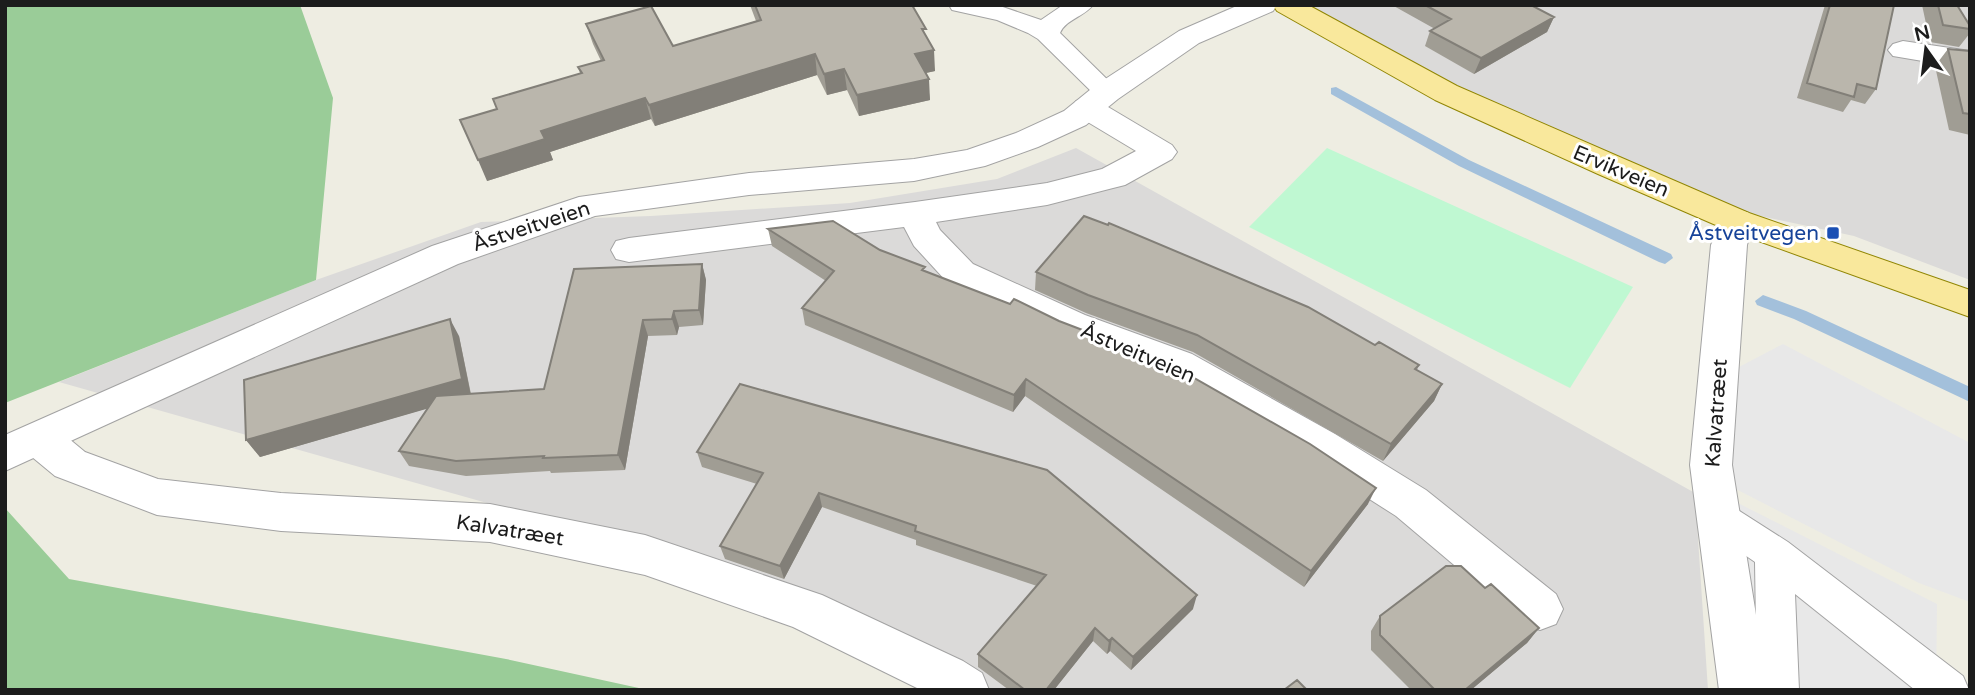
<svg xmlns="http://www.w3.org/2000/svg" width="1975" height="695" viewBox="0 0 1975 695" font-family="'Varela Round',sans-serif">
  <style>
    .residential { fill: #dbdad9 }
    .forest { fill: #9acc98 }
    .park { fill: #bff8d2 }
    .parking { fill: #e8e8e8 }
    .lines { fill: none; stroke-linecap: round; stroke-linejoin: round }
    .stream { fill: #a3c0db; fill-rule: evenodd }
    .service-casing { stroke: #a3a3a3; stroke-width: 2 }
    .minor-casing { stroke: #a3a3a3; stroke-width: 2 }
    .tertiary-casing { stroke: #a3a3a3; stroke-width: 2 }
    .primary-casing { stroke: #918604; stroke-width: 2 }
    .service { fill: #fff; fill-rule: evenodd }
    .minor { fill: #fff; fill-rule: evenodd }
    .tertiary { fill: #fff; fill-rule: evenodd }
    .primary { fill: #f9e89c; fill-rule: evenodd }
    .wall { fill: #a09d94 }
    .shaded-wall { fill: #827f78 }
    .building { fill: #bab6ac; stroke: #827f78; stroke-width: 2 }
    .transit-dot { fill: #1a4fb4; stroke: #fff; stroke-width: 2.5 }
    .labels { text-anchor: middle; stroke-width: 6; stroke-linejoin: round; paint-order: stroke }
    .street-label { font-size: 21px; fill: #1c1c1c; stroke: #fff }
    .transit-label { font-size: 21px; fill: #164399; stroke: #fff; text-anchor: end }
  </style>
  <rect width="100%" height="100%" fill="#eeede2"/>
  <path class="residential" d="M1273,5H1970V280L1854,236L1718,207Z
    M1076,148L1695,493L1708,690H957L699,563L59,382L316,280L481,222L651,216L850,203L997,179Z"/>
  <path class="forest" d="M5,5H300L333,98L316,280L5,403Z
    M5,508L69,579L506,659L648,690H5Z"/>
  <path class="park" d="M1327,148L1633,287L1570,388L1249,227Z"/>
  <path class="parking" d="M1783,344L1970,443V602L1919,583L1730,486L1739,367Z
    M1730,499L1937,604L1936,690H1758Z"/>
  <g class="lines">
    <path class="stream" d="M1336,87L1469,160L1671,254L1673,258L1665,264L1659,262L1459,166L1331,94V88Z
      M1763,295L1806,311L1970,387V402L1794,319L1757,305L1755,301Z"/>
    <defs>
      <path id="service" d="M949,5H997L1041,20L1063,5H1093C1084,17 1066,19 1060,33L1120,92L1116,98L1107,100L1098,98L1038,39L1028,33L997,20L952,10Z
        M1717,500L1730,505L1788,542L1963,676L1969,690H1915L1795,594L1799,690H1757L1755,562L1704,527L1698,516L1704,505Z"/>
      <path id="minor" d="M1903,41L1970,51V69L1893,56L1888,50L1893,44Z
        M1087,98L1098,101L1172,145L1177,152L1172,159L1125,185L1113,188L1047,205L936,222L940,230L973,264L1085,315L1192,354L1335,434L1426,490L1556,594L1563,609L1556,624L1540,630L1524,624L1396,516L1305,458L1164,376L1059,335L947,282L914,246L904,227L629,262L616,259L611,250L616,241L629,238L915,202L1047,183L1102,169L1136,151L1076,115L1071,108L1076,101Z
        M1737,209L1749,213L1754,221L1747,245L1732,465L1768,690H1719L1690,465L1711,245L1725,213Z
        M41,423L56,428L85,452L158,479L281,493L490,504L645,535L822,595L963,661L982,673L989,690H921L793,627L645,575L490,542L281,531L157,515L55,476L26,452L20,440L26,428Z"/>
      <path id="tertiary" d="M1239,5H1277L1273,11L1199,43L1118,99L1086,125L1038,147L985,166L914,181L749,195L595,216L458,264L5,471V435L432,246L579,197L749,173L914,159L967,150L1016,133L1064,111L1096,85L1179,31Z"/>
      <path id="primary" d="M1273,5H1308L1457,86L1622,158L1749,213L1970,290V317L1725,229L1598,174L1435,100L1277,11Z"/>
    </defs>
    <use href="#service" class="service-casing"/>
    <use href="#minor" class="minor-casing"/>
    <use href="#tertiary" class="tertiary-casing"/>
    <use href="#primary" class="primary-casing"/>
    <use href="#service" class="service"/>
    <use href="#minor" class="minor"/>
    <use href="#tertiary" class="tertiary"/>
    <use href="#primary" class="primary"/>
  </g>
  <path class="wall" d="M750,5H912L926,36L935,71L926,73L930,100L859,116L847,90L827,95L817,75L655,126L651,119L550,152L553,160L487,181L497,109L580,73L578,67L601,61L593,44L586,24L673,46L756,21Z
    M1392,5H1531L1554,17L1547,32L1474,74L1425,46L1430,31L1435,29Z
    M1825,5H1894L1876,89L1865,104L1851,100L1843,112L1797,98Z
    M1922,5H1957L1970,26V33L1959,47L1930,42Z
    M1948,49L1970,51V135L1949,130L1935,66Z
    M768,229L880,250L925,271L1368,504L1304,587L1025,396L1013,412L805,325L802,308L826,281L772,246Z
    M702,264L706,280L703,325L679,327L677,335L648,336L625,470L551,473L550,471L466,476L409,466L399,451L428,408L260,457L246,440L459,336L471,394L544,389Z
    M1036,272L1375,345L1419,365L1417,370L1442,384L1434,401L1383,461L1193,352L1086,313L1035,290Z
    M740,384L1193,609L1131,670L1110,651L1107,654L1093,641L1054,690H1009L978,667V654L1037,586L916,545V540L822,507L784,579L725,559L720,546L757,484L702,467L697,452Z
    M1380,616L1539,628L1527,643L1471,690H1411L1371,650V631Z"/>
  <path class="shaded-wall" d="M1554,17L1547,32L1474,74L1481,58Z
    M934,50L935,71L916,75L915,54Z
    M815,54L817,75L655,126L649,105Z
    M844,69L847,90L827,95L824,74Z
    M929,79L930,100L859,116L857,95Z
    M645,98L651,119L550,152L553,160L487,181L478,160L541,131Z
    M702,264L706,280L703,325L699,310Z
    M674,311L679,327L677,335L672,319Z
    M450,319L459,336L471,396L260,457L246,440Z
    M643,320L648,336L625,470L618,455Z
    M1026,379L1025,396L1013,412L1014,395Z
    M1442,384L1434,401L1383,461L1391,444Z
    M1376,488L1368,504L1304,587L1311,571Z
    M819,493L822,507L784,579L780,566Z
    M1197,595L1193,609L1131,670L1133,657Z
    M1095,628L1093,641L1054,690H1046Z
    M1539,628L1527,643L1471,690H1465Z
    M1112,638L1110,651L1107,654L1109,641Z"/>
  <path class="building" d="M755,5H912L926,29H922L934,50L915,54L929,79L857,95L844,69L824,74L815,54L649,105L645,98L541,131L545,139L478,160L460,120L497,109L493,99L582,73L578,67L604,60L586,24L651,6L673,46L761,20Z
    M1425,5H1531L1554,17L1481,58L1430,31L1451,19Z
    M1830,5H1894L1876,89L1857,84L1854,97L1807,83Z
    M1938,5H1957L1970,26V29L1943,25Z
    M1948,49L1970,51V114L1963,113Z
    M1084,216L1108,225L1109,223L1308,307L1375,345L1379,342L1419,365L1415,369L1442,384L1391,444L1197,335L1088,295L1036,272Z
    M833,221L880,250L925,267L922,270L1010,304L1014,299L1059,321L1166,362L1310,444L1376,488L1311,571L1026,379L1014,395L802,308L834,271L768,229Z
    M702,264L699,310L674,311L672,319L643,320L618,455L543,458L544,456L456,461L399,451L436,396L544,389L574,269Z
    M450,319L462,379L246,440L244,380Z
    M740,384L1047,470L1197,595L1133,657L1112,638L1109,641L1095,628L1046,690H1025L978,654L1046,575L915,531L916,526L819,493L780,566L720,546L763,473L697,452Z
    M1446,566H1461L1485,588L1491,584L1539,628L1465,690H1435L1380,635V616Z
    M1297,680L1307,690H1284Z"/>
  <rect class="transit-dot" x="1826" y="226" width="14" height="14" rx="3.5"/>
  <g class="labels">
    <g class="street-label">
      <text transform="translate(1621 171) rotate(23)" y="7">Ervikveien</text>
      <text transform="translate(531 226) rotate(-18)" y="7">Åstveitveien</text>
      <text transform="translate(1138 353) rotate(23)" y="7">Åstveitveien</text>
      <text transform="translate(1716 413) rotate(-86)" y="7">Kalvatræet</text>
      <text transform="translate(510 530) rotate(9)" y="7">Kalvatræet</text>
    </g>
    <g class="transit-label">
      <text x="1819" y="240">Åstveitvegen</text>
    </g>
  </g>
  <rect width="1975" height="695" fill="none" stroke="#1c1c1c" stroke-width="14"/>
  <g transform="translate(1926 49) rotate(346)" stroke="#ffffff" stroke-width="5" paint-order="stroke">
  <path d="M0-5L12 26L0 18L-12 26Z" fill="#1c1c1c"/>
  <text y="-10" font-size="19" font-weight="bold" text-anchor="middle" fill="#1c1c1c">N</text>
  </g>
</svg>
